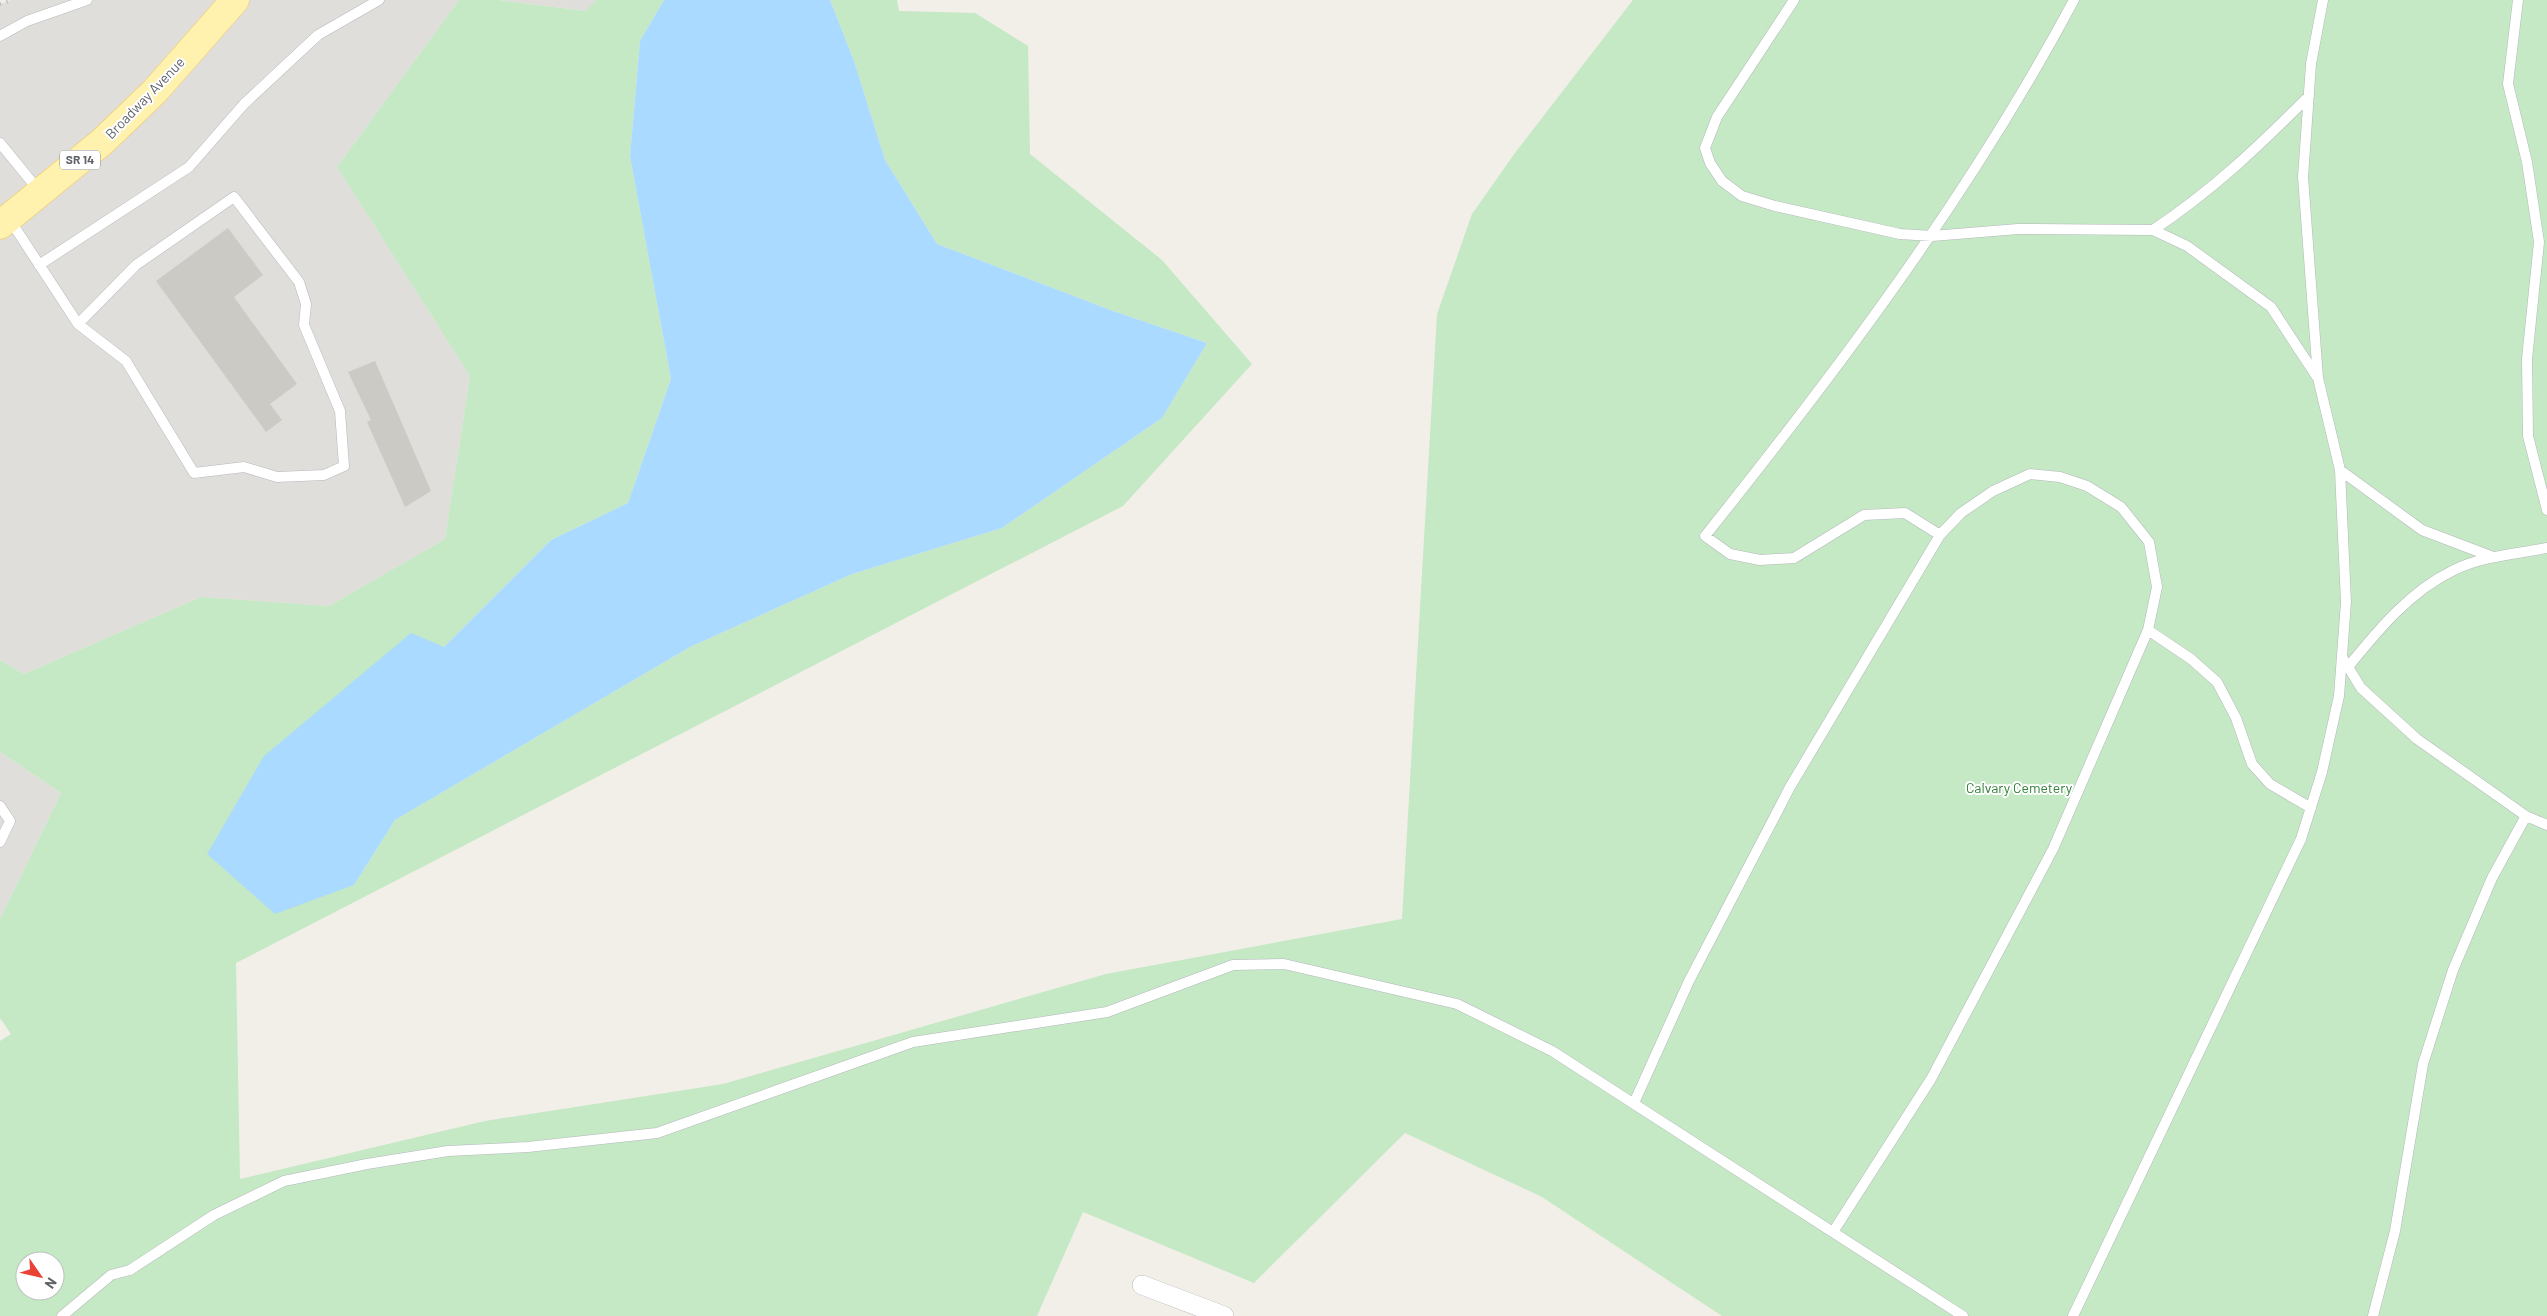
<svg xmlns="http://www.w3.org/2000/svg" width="2547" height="1316" viewBox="0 0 2547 1316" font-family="Barlow,sans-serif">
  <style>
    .industrial { fill: #e0deda }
    .green { fill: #c5e8c5; fill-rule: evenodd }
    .water { fill: #aadaff }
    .building { fill: #cccac5 }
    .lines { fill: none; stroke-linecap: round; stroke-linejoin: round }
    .service-casing { stroke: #b5b8bc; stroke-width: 11 }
    .minor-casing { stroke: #b5b8bc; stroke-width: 20 }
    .primary-casing { stroke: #f2c960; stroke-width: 29 }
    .service { stroke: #fff; stroke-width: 10 }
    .minor { stroke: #fff; stroke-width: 19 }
    .primary { stroke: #fff2af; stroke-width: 28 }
    .rail { stroke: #b6b7b8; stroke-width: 4; stroke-dasharray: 1 6; stroke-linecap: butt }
    .labels { text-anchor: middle; stroke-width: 4; stroke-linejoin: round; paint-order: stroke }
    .shield { fill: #fff; stroke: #8f9295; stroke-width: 1 }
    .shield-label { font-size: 12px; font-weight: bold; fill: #5f6368 }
    .street-label { font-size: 14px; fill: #5f6368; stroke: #fff }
    .park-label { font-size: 14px; fill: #348238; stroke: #fff }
  </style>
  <rect width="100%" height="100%" fill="#f1efe8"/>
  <path class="industrial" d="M11,0H459L337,167L470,376L445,539L329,606L201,597L24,674L0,660V4Z
    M499,0H596L587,11Z
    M0,752L61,793L0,919Z"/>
  <path class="green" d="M459,0H499L586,11L596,0H664L640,41L630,156L671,379L628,503L551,540L444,647L354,885L395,820L690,647L852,574L1002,528L1162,418L1207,343L1113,311L937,244L885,160L854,61L830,0H897L899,11L975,13L1028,46L1030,154L1162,260L1252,364L1123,506L236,963L240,1179L485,1121L723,1084L1106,974L1402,919L1437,314L1472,214L1515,153L1633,0H2547V1316H1722L1542,1197L1405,1133L1254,1283L1083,1212L1037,1316H0V1041L11,1034L0,1018V919L61,793L0,752V660L24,674L201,597L329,606L445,539L470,376L337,167ZM25,1261H55V1291H25Z"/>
  <path class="water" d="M664,0H830L854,61L885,160L937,244L1113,311L1207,343L1162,418L1002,528L852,574L690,647L395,820L354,885L275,914L207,854L264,756L411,633L444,647L551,540L628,503L671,379L630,156L640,41Z"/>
  <path class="building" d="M228,228L263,275L234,297L297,384L270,404L282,420L266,432L156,281Z
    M375,361L431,491L405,507L367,422L371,420L348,372Z"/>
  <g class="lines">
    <defs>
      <path id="service" d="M1794,0L1717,117L1705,148L1710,163L1722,181L1742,196L1775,206L1900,234L1932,236L2018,229L2153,230L2187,246L2271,307L2317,377
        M2518,0L2508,84L2527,162L2539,242L2527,359L2528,436L2547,510
        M0,36L27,21L87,0
        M0,143L40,192
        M10,220L78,324L136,265L234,197L299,282L306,304L304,325L340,411L344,466L324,475L277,477L244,467L194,473L126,361L78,324
        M2153,230C2213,190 2258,147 2309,96
        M39,265L189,167L244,104L318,35L379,0
        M2340,470L2422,530L2493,557
        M1940,535L1905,513L1864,515L1794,558L1760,560L1730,554L1705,536C1841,366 1971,193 2074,0
        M2148,630L2191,659L2217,682L2236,718L2252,764L2270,784L2311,808
        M2342,657L2361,688L2417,739L2526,816L2547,825
        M2348,667C2378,630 2410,591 2454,570C2482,556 2517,554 2547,548
        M0,806L10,821L0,842
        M1634,1103L1689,981L1790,787L1940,535L1961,513L1993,491L2030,474L2060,477L2087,486L2121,507L2149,542L2157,587L2148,630L2053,849L1931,1079L1833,1232
        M62,1316L111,1275L130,1270L214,1215L284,1181L367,1164L448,1151L528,1147L657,1133L913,1042L1107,1012L1233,965L1284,964L1457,1004L1552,1051L1963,1316
        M2073,1316L2301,839L2322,772L2339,696L2346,602L2340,470L2318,378L2303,177L2311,64L2323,0
        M2373,1316L2395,1231L2423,1064L2453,970L2492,878L2526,816"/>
      <path id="minor" d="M1142,1285L1224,1316"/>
      <path id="primary" d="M0,225L102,142L155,91L235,0"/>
    </defs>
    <use href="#service" class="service-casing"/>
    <use href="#minor" class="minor-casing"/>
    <use href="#primary" class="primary-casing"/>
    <use href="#service" class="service"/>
    <use href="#minor" class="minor"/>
    <use href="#primary" class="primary"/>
    <path class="rail" d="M0,4L11,0"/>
  </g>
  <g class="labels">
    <rect class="shield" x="60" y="150.5" width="40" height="19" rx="4"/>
    <g class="shield-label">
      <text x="80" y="164">SR 14</text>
    </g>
    <g class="street-label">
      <text transform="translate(145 98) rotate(-46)" y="5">Broadway Avenue</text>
    </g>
    <g class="park-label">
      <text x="2019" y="793">Calvary Cemetery</text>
    </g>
  </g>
  <g transform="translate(40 1276) rotate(124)"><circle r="24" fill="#ffffff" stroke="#bfc1c3"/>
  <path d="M0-4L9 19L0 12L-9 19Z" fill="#ea4335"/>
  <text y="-8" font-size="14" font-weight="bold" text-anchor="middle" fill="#5f6368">N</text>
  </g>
</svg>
